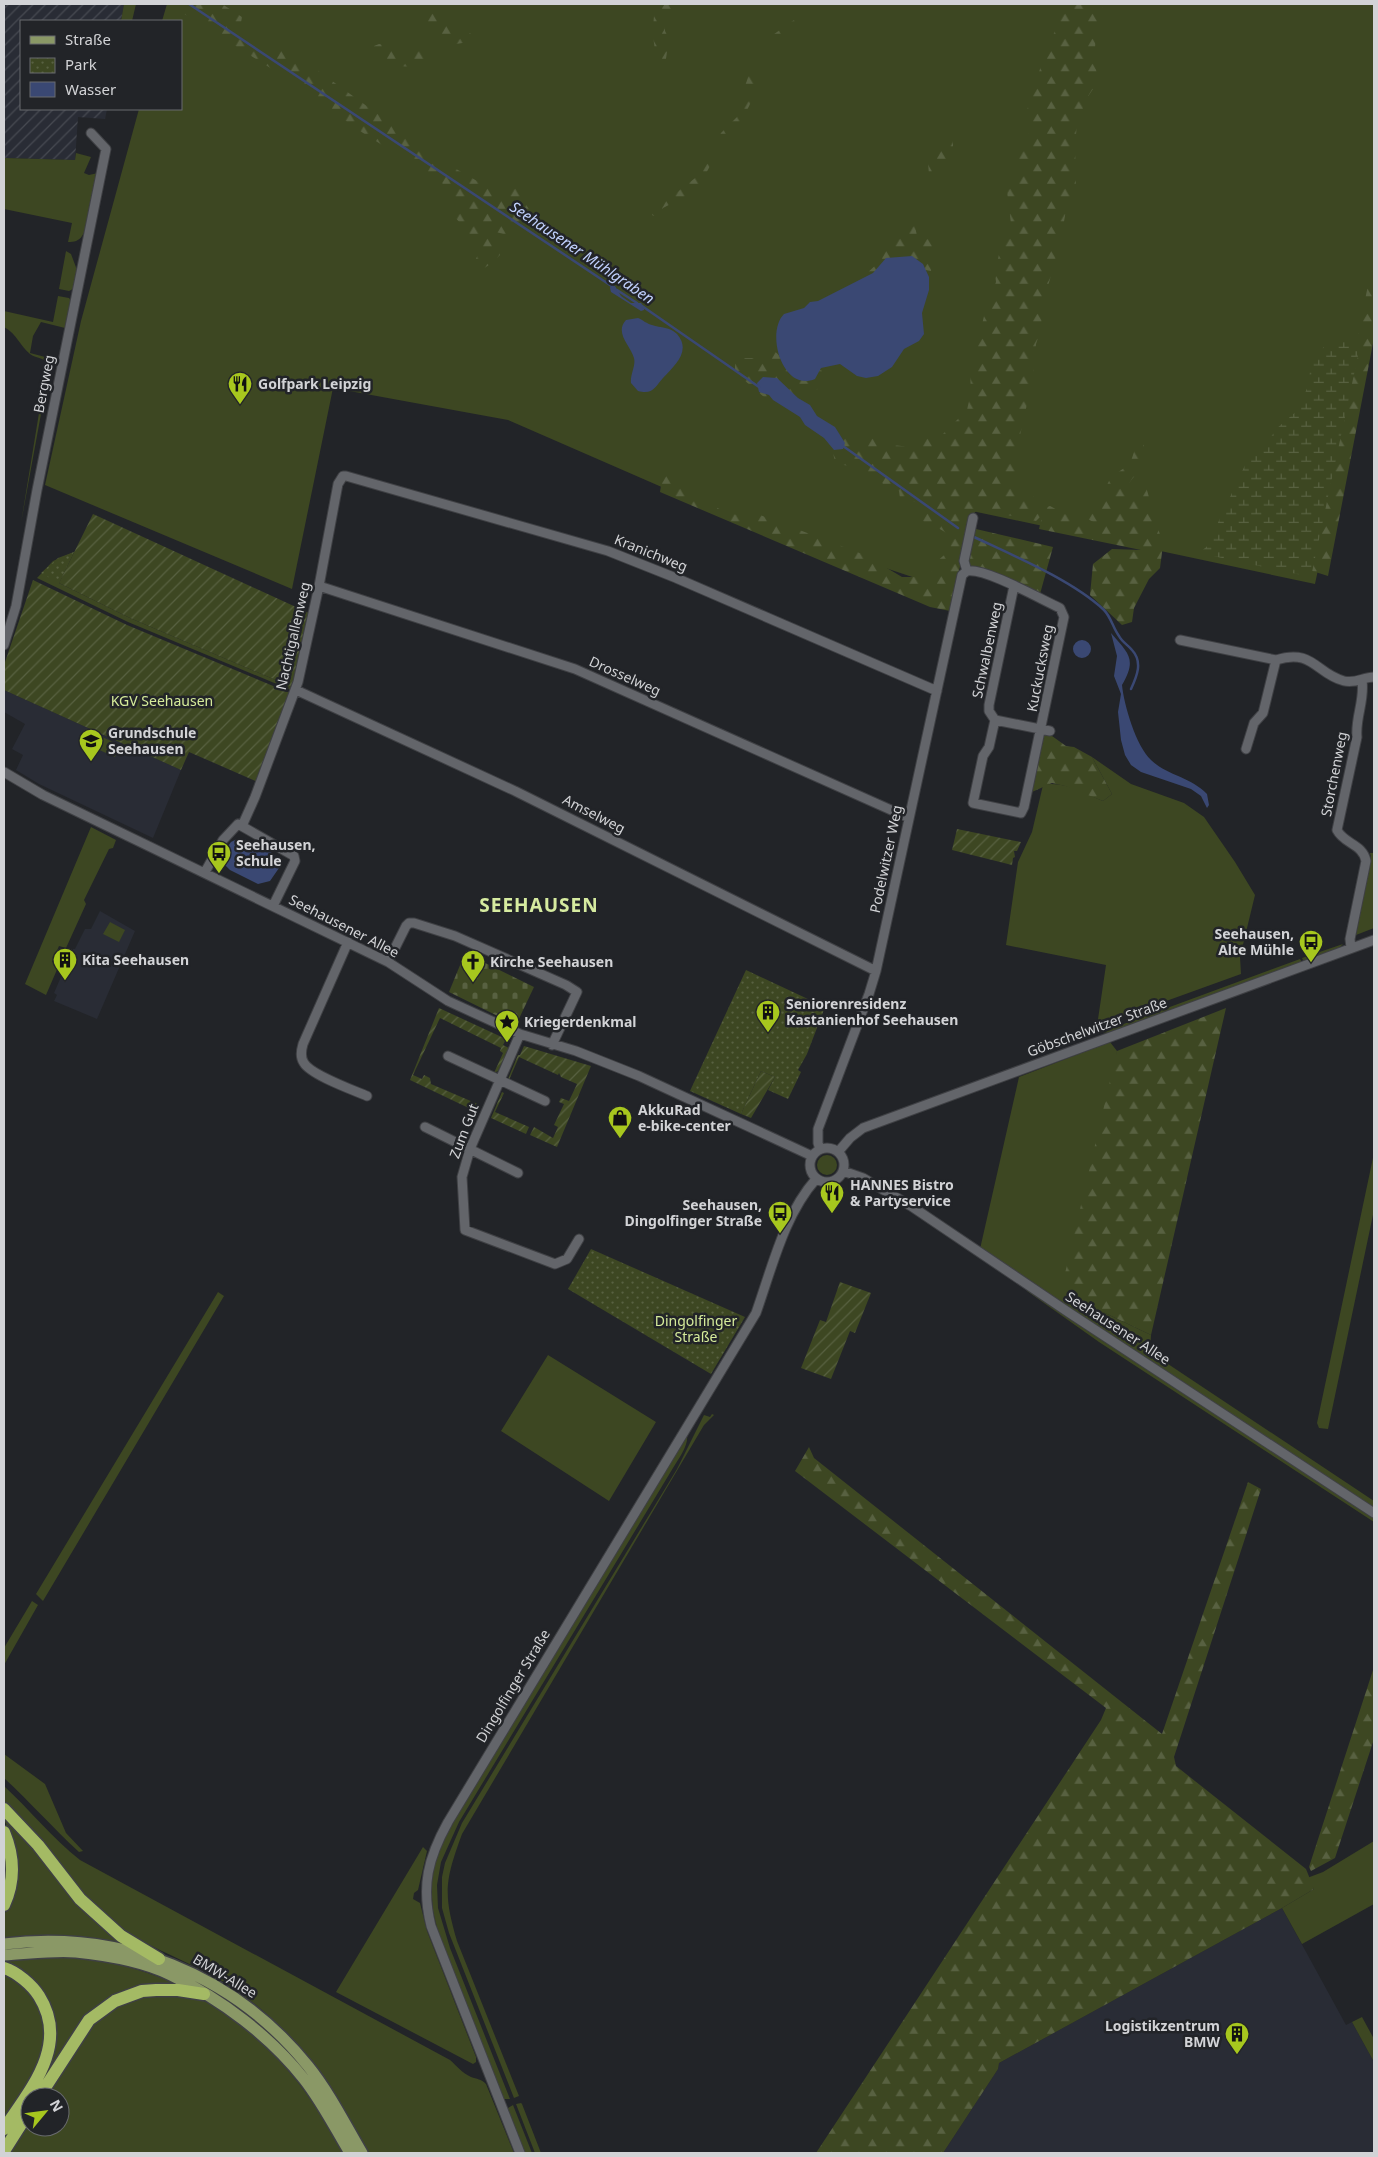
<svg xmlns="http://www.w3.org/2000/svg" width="1378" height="2157" viewBox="0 0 1378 2157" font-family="'Noto Sans',sans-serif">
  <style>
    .built { fill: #292c35 }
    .industrial { fill: url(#industrial-furrows) }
    .grass { fill: #3d4722 }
    .forest { fill: url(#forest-firs) }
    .wetland { fill: url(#wetland-marsh) }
    .cemetery { fill: url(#cemetery-stones) }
    .park { fill: url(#park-dots) }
    .garden { fill: url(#garden-furrows) }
    .water { fill: #3a4873 }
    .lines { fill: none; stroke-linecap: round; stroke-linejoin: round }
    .stream { stroke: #3a4873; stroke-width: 2.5 }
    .minor-casing { stroke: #3f4044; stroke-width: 11 }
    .major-casing { stroke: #3f4044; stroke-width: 14 }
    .highway-casing { stroke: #3f4044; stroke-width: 15 }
    .minor { stroke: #63656a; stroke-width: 9 }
    .major { stroke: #8a9866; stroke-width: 11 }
    .highway { stroke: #a4ba64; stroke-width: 12 }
    .labels { text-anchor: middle; stroke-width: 5; stroke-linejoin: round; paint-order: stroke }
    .street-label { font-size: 14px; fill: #d2d3d6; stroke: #222428 }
    .poi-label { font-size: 14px; font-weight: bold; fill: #d2d3d6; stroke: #222428; text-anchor: start }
    .park-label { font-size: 14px; fill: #d5eb9a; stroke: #222428 }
    .water-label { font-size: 15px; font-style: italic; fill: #c1d1fd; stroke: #222428 }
    .district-label { font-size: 19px; font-weight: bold; letter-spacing: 1px; fill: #d6eba0; stroke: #222428 }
  </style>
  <defs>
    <pattern id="industrial-furrows" width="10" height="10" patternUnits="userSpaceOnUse" patternTransform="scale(1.25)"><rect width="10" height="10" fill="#292c35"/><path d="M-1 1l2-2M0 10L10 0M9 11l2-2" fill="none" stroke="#474a52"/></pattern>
    <pattern id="forest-firs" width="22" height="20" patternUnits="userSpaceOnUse" patternTransform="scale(1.25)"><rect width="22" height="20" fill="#3d4722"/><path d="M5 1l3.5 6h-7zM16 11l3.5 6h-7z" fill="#586141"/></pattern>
    <pattern id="wetland-marsh" width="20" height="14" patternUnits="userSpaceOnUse" patternTransform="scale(1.25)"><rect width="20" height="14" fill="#3d4722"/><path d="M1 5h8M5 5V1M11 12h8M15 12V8" fill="none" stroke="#586141"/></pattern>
    <pattern id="cemetery-stones" width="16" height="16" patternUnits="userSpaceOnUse" patternTransform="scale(1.25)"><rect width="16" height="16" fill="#3d4722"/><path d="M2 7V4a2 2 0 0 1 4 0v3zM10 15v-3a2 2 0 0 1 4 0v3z" fill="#586141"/></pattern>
    <pattern id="park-dots" width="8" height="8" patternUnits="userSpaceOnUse" patternTransform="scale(1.25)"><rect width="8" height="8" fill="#3d4722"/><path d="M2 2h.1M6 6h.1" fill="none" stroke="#586141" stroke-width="1.8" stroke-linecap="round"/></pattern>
    <pattern id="garden-furrows" width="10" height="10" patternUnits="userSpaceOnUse" patternTransform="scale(1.25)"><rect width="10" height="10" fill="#3d4722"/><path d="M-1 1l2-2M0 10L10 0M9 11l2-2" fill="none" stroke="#586141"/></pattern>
  </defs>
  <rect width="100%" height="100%" fill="#222428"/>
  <path class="built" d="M4,690L181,770L153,838L39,784L16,770L23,755L12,749L25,724L4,712Z
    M100,911L135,931L97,1019L54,1001L57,995L54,993L73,949H75L85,929H91Z
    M1282,1908L1346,2025L1352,2022L1374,2062V2153H943L998,2069L999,2063Z"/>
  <path class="industrial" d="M4,4H124L121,21H21V109H107L105,119L78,117L75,160L4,158Z"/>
  <path class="grass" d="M124,4H136L132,21H121Z
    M167,4H1374V306L1315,584L972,511L945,588L719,512L508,420L333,388L292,589L45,485L81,321L139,109H181V21H162Z
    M76,153L91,157L84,173L89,175L98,173C94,190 92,222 82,236C79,241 74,242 68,242L72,223L4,209V158L75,160Z
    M66,251L71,254L77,270L73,289L69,291L59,289Z
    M58,296L69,298L71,301L65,328L41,322L33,336L30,353L49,358L47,386L49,387L48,398L43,403L21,523L47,364C43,356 36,359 30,354C19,345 18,335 4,327V311L53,322Z
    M74,552L59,583L130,618L292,687L291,690L128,622L37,578L53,561Z
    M91,732L120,745L115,757L86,744Z
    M1092,757L1131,784L1184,803L1204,817L1235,862L1255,895L1240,957L1241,974L1097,1026L1106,965L1006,945L1018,862L1032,832L1043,785C1063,780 1085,794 1103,801L1112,794Z
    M91,827L116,840L113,848L109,849L84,900L86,904L66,948L59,946L52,962L59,965L46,995L25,984Z
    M1370,853H1374V928L1356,935L1371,857Z
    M110,922L125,930L119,942L103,934Z
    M1343,944L1338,949L1304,962L1302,958Z
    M1300,959L1302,962L1109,1033L1102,1032Z
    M1110,1042L1117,1051L1103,1312L1151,1335L1150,1352L1374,1501V1509L980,1249L1019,1077Z
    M1374,1153V1210L1328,1429L1319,1428L1317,1423Z
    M817 1165a10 10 0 1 1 20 0a10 10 0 1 1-20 0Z
    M1029,1288L1374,1514V1522L1099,1342L1027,1291Z
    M218,1292L224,1296L43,1601L36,1594Z
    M548,1355L656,1422L609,1501L501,1431Z
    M712,1414L714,1415L704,1425L462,1834C445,1881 443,1893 457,1941L519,2096L514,2098L449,1933L442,1908V1877L445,1863L462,1823L677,1469L704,1415L710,1417Z
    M687,1434C689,1445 679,1458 673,1468L459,1822L441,1862L437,1885L438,1908L450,1948L510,2099H504L502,2096L440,1940L433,1911L431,1886L434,1865L449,1827Z
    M32,1601L38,1605L4,1665V1648Z
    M4,1754L45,1784L66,1833L83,1851L79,1852C53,1828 30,1802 4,1778Z
    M4,1786C30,1810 52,1838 80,1860L450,2060C457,2066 462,2073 471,2077C477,2079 481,2079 486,2084L514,2153H369C327,2083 290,2020 217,1978C174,1954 133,1943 95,1909C85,1900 77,1887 68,1877C47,1852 27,1826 4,1803Z
    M4,1815L83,1909L97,1923L126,1946C86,1935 45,1933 4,1938V1915L12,1898V1837L4,1820Z
    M1374,1841V1904L1302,1944L1282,1908L1314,1889L1307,1878L1323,1872Z
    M423,1847L427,1851L418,1890L414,1893L413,1899L420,1903L427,1931L476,2057V2062L473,2064L336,1992Z
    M18,1957C38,1957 60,1955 80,1957C116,1961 150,1973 183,1986L143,1987L74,2033L4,2142V2137L46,2072L53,2017L4,1963V1958Z
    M4,1971L22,1982L45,2016V2053L4,2123Z
    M139,1996C155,1996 174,1993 189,1996C206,1999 222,2011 236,2021C285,2059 314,2100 344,2153H6L30,2115V2127H60V2097H42L101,2014Z
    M1362,2017L1374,2039V2062L1352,2022Z
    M521,2103L522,2104L541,2153H535L516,2104Z
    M513,2105L532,2153H524L508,2111V2108Z"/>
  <path class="forest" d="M179,4H222L242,17L239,33L275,59L277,44L288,49L444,162L491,189L501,191C507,186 514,183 521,188L525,203L532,214L526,225L511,236L496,232L500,255C491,263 483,273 470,270L479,253L469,233L453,215L451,195L442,183L360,131L280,74L178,10Z
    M656,4H677V8L667,20L665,27V31L669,39L665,65L662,67C651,51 652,22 656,4Z
    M1061,4H1103L1096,34L1094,62L1099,80L1087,98L1077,125L1075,144L1076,183L1067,204L1061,239L1045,297L1040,332L1036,344L1033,373L1027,393V404L1017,449L1019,465L1010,480V484L1036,498L1042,504L1040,517L1036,521L978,509L950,539C942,524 932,531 922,520L925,511C920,503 909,498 900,498L899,491L893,486L883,484C875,472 849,466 835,463L833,452L826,443L843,433L847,436L853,434L876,435L883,447L892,445L911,447L918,439L942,435L967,410L971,392L970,373L978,349V341L985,312L996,282L995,273L1001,245L998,240L1011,224L1007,191L1014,177L1019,158L1031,128L1027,110L1046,50L1057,27Z
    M430,12L453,23L481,40L456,44L438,40L432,32L426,17Z
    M794,20L799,24L798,28L776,44L770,46L767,40L770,37Z
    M379,44L409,49L423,47L428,51L431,59C420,71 382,68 373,55L374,46Z
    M755,69L759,74C753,86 754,99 747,110L741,112L739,110C739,97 747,85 749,72Z
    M741,113L744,116L736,129L721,146L699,186L686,196L663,208L658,215L653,216L650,210C656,203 657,197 664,192L676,193L699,175L721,133Z
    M947,136L953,139V149L950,158L942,164L933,189L928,188L926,179L929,175L928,162L940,137Z
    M911,224L915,226L917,236L921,240L929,239L935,241L940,249L934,257L931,271L914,268L863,287L865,275L878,263V258C895,245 883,227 911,224Z
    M1374,264V338L1328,576L1303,568L1343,388L1358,335L1368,285Z
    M770,351H774L796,368L804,371L831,370L822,386L816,390L806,394L799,393L771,403L744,380L735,376V362L744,358H759Z
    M1140,443L1144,445L1142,455L1139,458L1143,472L1137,473L1129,483V496L1135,495L1141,485L1146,487L1163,545L1160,568L1149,579L1134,608L1132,622L1122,625L1090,595L1093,564L1112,549L1141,550L1039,529L1044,508L1050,506L1078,521L1095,523L1086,518L1083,512L1102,495L1111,477L1130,464L1135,449Z
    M673,472L679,485L721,510L740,516L752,512L865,555L902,577H927L934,569L935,563L950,550L951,540L963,526L1053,547L1040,594L961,562L950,611L930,607L660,492L662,479Z
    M1044,736H1052L1066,746L1074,747L1092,757L1112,794L1103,801L1065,786L1052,783L1032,792Z
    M1226,1008L1151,1335L1103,1312L1063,1282L1117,1051Z
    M809,1447L814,1458L1162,1734L1248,1482L1261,1489L1174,1757L1176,1766L1306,1869L1314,1889L1282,1908L999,2063L998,2069L943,2153H816L1101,1720L1106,1708L795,1471Z
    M1374,1667V1739L1335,1858L1311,1871L1309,1867Z"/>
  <path class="wetland" d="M1330,342H1348L1360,346L1311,577L1199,553L1211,543L1209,537L1216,527L1246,463L1269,440L1276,429L1298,410L1308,386L1312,357Z"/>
  <path class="cemetery" d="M465,953L534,987L516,1025L449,992Z"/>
  <path class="park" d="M74,552L59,583L41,573L58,558Z
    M746,970L825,1007L807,1054L798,1070L801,1072L788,1099L768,1090L775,1077L761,1071L741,1114L690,1091Z
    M591,1249L745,1317L711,1374L568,1289Z"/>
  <path class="garden" d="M93,514L309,613L292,687L130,618L59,583Z
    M33,580L127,625L290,693L258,782L189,752L181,770L4,690V665Z
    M957,829L1021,842L1017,851H1014L1015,857L1013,858L1012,865L952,850Z
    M439,1008L506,1039L503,1045L509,1048L498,1071L494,1073L503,1053L500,1051L501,1048L440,1018L413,1075L422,1079L424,1075L430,1078L431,1084L480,1105L477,1112L410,1080Z
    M524,1046L591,1066L557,1147L530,1135L534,1127L553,1138L558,1127L554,1125L564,1104L559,1102L561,1098L569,1101L577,1084L561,1077L559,1073L558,1075L519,1057L509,1080L508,1079L518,1055H520Z
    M761,1071L775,1077L751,1118L741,1114Z
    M502,1092L504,1093L495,1112L529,1127L526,1134L491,1118Z
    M840,1282L871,1293L855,1333L850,1331L831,1379L801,1368L820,1320L826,1322Z"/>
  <path class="water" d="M912,256L923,264L929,277V290L922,313L924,334L919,341L904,349L892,367L878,376L866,378L857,376L840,364L821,368L815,379C783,393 765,333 784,314L804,308L810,302L818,301L873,273L886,258Z
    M611,285L615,286L621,296L631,303H641L644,307V310L641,311L611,292L610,288Z
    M638,318C643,320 647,324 652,325C661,328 670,327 677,334C692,351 674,366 663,378C655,387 653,395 638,391L631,383C630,374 636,366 634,358C631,346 614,333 626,320Z
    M763,377L777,378L798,398L810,405L817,416L835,427L845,443L843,449L834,450L824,438L805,425L800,417L773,400L769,395L759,392L757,383Z
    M1111,633C1129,654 1137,659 1122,685C1124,705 1136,746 1151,760C1166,775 1191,777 1207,794L1209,805L1207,808L1201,796L1191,789L1141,772L1131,765L1125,755L1121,740L1118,712L1121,694L1114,676L1117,656Z
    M1073 649a9 9 0 1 1 18 0a9 9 0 1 1-18 0Z
    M239,838L261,844L278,858L279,868L270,881L258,884L230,870L224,864V852L231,842Z"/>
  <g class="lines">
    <path class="stream" d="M189,4L613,287
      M617,290L637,303
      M642,306L759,387
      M843,446L958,528
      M972,536C1012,555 1072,580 1104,610C1111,617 1113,628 1119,636C1122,642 1128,645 1132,650C1143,662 1137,676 1131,689"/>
    <defs>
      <path id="minor" d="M967,571C986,568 1040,599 1060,608L1064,617L1024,807L1021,813L973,803L983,756L989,747L995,720L989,711V705L1014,586
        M319,586L575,669L909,818
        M1180,640L1276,660C1313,648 1316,674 1344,681C1356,684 1363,677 1374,677
        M4,645L16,606L37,490L106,149L91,133
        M296,690L515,791L876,971
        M995,720L1050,731
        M1246,749L1254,723L1263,713L1276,660
        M4,772L43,795L388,962L448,1001L520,1034L576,1051L639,1076L812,1156
        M242,826L255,797L298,682L319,586L338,484L343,476H346L608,551L676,578L937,691
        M205,872L223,840L238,824L294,856L295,861L273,906
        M348,942L303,1044C301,1051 300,1057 304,1063C311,1075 353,1090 367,1096
        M1351,948L1350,939L1366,861C1363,844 1344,844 1337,830L1357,737C1355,718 1365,700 1362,681
        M388,962L406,926L409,923H414L455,936L566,985L577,992L552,1045
        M520,1034L470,1149L462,1177L465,1230L555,1264L567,1259L579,1239
        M448,1056L545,1101
        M425,1127L518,1173
        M810 1165a17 17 0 1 1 34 0a17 17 0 1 1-34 0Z
        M820,1149L818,1143V1129L869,994L876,971L962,575L967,571L964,561L973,518
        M838,1152L850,1138L863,1128L1374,940
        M843,1171L863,1178L911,1206L1071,1314L1374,1513
        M520,2153L431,1926C421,1886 428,1858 448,1822L756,1313C772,1268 784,1215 816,1179"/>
      <path id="major" d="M4,1944C122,1930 233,1973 308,2066C329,2092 345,2124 362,2153
        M4,1955C27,1954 52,1950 76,1952C105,1955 145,1962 171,1975C221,1999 270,2036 304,2079C322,2102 335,2128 350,2153"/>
      <path id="highway" d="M4,1809L38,1845L80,1899L121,1936L159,1959
        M4,1832C14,1856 15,1881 4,1905
        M4,1968C17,1972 32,1985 39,1996C70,2045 30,2090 4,2129
        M39,2097L89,2020L115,2001L142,1991L156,1990H178L204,1994
        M4,2151L30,2110"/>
    </defs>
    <use href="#minor" class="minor-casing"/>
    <use href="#major" class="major-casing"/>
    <use href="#highway" class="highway-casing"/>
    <use href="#minor" class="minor"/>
    <use href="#major" class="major"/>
    <use href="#highway" class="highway"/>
  </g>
  <defs>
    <symbol id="restaurant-pin" viewBox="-11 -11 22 30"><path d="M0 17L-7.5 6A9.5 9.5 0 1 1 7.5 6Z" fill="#a7c71e" stroke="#222428"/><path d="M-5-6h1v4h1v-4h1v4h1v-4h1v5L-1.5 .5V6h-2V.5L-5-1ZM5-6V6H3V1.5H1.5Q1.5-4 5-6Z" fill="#111"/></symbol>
    <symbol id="school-pin" viewBox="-11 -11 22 30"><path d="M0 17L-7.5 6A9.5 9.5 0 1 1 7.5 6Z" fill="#a7c71e" stroke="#222428"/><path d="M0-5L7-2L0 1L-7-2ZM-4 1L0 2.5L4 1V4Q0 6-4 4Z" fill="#111"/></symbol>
    <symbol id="bus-pin" viewBox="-11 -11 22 30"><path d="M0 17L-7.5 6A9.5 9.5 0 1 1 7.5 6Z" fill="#a7c71e" stroke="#222428"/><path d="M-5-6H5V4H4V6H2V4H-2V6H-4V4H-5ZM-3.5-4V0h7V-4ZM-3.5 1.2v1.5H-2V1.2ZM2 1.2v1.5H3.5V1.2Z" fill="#111"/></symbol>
    <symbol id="building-pin" viewBox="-11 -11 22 30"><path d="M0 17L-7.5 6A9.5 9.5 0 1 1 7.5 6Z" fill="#a7c71e" stroke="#222428"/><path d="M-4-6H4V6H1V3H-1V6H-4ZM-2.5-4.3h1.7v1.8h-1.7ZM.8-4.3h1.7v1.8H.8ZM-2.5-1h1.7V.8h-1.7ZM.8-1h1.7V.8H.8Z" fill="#111"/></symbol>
    <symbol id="church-pin" viewBox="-11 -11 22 30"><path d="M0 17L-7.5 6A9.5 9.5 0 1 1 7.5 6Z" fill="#a7c71e" stroke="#222428"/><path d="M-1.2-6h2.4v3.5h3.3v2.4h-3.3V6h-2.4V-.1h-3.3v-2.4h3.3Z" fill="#111"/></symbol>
    <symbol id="sight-pin" viewBox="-11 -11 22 30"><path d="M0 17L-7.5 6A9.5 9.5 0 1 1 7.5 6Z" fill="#a7c71e" stroke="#222428"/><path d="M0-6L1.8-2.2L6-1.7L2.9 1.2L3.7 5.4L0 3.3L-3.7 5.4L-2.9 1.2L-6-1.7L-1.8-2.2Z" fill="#111"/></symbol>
    <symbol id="shop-pin" viewBox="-11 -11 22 30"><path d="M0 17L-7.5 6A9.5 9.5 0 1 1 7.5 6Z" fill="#a7c71e" stroke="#222428"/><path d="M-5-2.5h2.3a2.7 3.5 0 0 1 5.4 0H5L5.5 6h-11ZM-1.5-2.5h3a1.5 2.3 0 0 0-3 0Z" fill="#111"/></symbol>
  </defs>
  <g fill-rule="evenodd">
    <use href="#restaurant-pin" x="226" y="370" width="28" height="38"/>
    <use href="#school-pin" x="77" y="727" width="28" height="38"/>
    <use href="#bus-pin" x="205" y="839" width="28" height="38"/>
    <use href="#bus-pin" x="1297" y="928" width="28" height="38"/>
    <use href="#building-pin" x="51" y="946" width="28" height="38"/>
    <use href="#church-pin" x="459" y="948" width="28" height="38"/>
    <use href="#building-pin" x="754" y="998" width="28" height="38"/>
    <use href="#sight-pin" x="493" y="1008" width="28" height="38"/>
    <use href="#shop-pin" x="606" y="1104" width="28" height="38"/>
    <use href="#restaurant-pin" x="818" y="1179" width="28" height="38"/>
    <use href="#bus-pin" x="766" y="1199" width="28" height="38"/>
    <use href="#building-pin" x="1223" y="2020" width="28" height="38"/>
  </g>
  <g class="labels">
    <g class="street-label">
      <text transform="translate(44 384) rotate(-79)" y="5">Bergweg</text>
      <text transform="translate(651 553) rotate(22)" y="5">Kranichweg</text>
      <text transform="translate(293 636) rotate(-77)" y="5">Nachtigallenweg</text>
      <text transform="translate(987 650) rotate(-78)" y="5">Schwalbenweg</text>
      <text transform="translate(1040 668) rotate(-79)" y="5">Kuckucksweg</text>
      <text transform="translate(625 676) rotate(24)" y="5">Drosselweg</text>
      <text transform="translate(1334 774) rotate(-79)" y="5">Storchenweg</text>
      <text transform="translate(594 814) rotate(27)" y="5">Amselweg</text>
      <text transform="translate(886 859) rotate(-78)" y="5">Podelwitzer Weg</text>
      <text transform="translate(344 926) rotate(27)" y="5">Seehausener Allee</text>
      <text transform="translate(1097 1027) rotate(-20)" y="5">Göbschelwitzer Straße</text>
      <text transform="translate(464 1131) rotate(-69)" y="5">Zum Gut</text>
      <text transform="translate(1118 1328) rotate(33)" y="5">Seehausener Allee</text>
      <text transform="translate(513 1686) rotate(-59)" y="5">Dingolfinger Straße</text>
      <text transform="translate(225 1976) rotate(31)" y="5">BMW-Allee</text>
    </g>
    <g class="poi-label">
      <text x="258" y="389">Golfpark Leipzig</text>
      <text x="108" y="738">Grundschule<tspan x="108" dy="16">Seehausen</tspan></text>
      <text x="236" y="850">Seehausen,<tspan x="236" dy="16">Schule</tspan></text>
      <text x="1294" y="939" text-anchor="end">Seehausen,<tspan x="1294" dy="16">Alte Mühle</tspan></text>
      <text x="82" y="965">Kita Seehausen</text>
      <text x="490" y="967">Kirche Seehausen</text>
      <text x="786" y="1009">Seniorenresidenz<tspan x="786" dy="16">Kastanienhof Seehausen</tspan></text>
      <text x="524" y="1027">Kriegerdenkmal</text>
      <text x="638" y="1115">AkkuRad<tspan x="638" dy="16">e-bike-center</tspan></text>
      <text x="850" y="1190">HANNES Bistro<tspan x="850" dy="16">&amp; Partyservice</tspan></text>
      <text x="762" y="1210" text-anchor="end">Seehausen,<tspan x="762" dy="16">Dingolfinger Straße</tspan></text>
      <text x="1220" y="2031" text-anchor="end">Logistikzentrum<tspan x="1220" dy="16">BMW</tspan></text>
    </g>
    <g class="park-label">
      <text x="162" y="706">KGV Seehausen</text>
      <text x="696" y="1326">Dingolfinger<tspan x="696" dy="16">Straße</tspan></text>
    </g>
    <g class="water-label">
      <text transform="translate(582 253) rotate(34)" y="5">Seehausener Mühlgraben</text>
    </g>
    <g class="district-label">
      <text x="539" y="912">SEEHAUSEN</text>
    </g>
  </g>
  <rect width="1378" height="2157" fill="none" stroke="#d2d3d6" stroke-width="10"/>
  <rect x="20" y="20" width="162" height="90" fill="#222428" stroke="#686a6e"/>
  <rect x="30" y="36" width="25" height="8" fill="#8a9866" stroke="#686a6e"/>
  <text x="65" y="45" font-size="15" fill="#d2d3d6">Straße</text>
  <rect x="30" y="58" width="25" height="15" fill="url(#park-dots)" stroke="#686a6e"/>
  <text x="65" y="70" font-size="15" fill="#d2d3d6">Park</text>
  <rect x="30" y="82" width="25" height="15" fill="#3a4873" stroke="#686a6e"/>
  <text x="65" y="95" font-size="15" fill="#d2d3d6">Wasser</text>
  <g transform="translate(45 2112) rotate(61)"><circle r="24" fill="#222428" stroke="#686a6e"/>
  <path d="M0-4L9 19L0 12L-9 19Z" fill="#a7c71e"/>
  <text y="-8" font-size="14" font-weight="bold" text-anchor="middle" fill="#d2d3d6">N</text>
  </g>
</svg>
